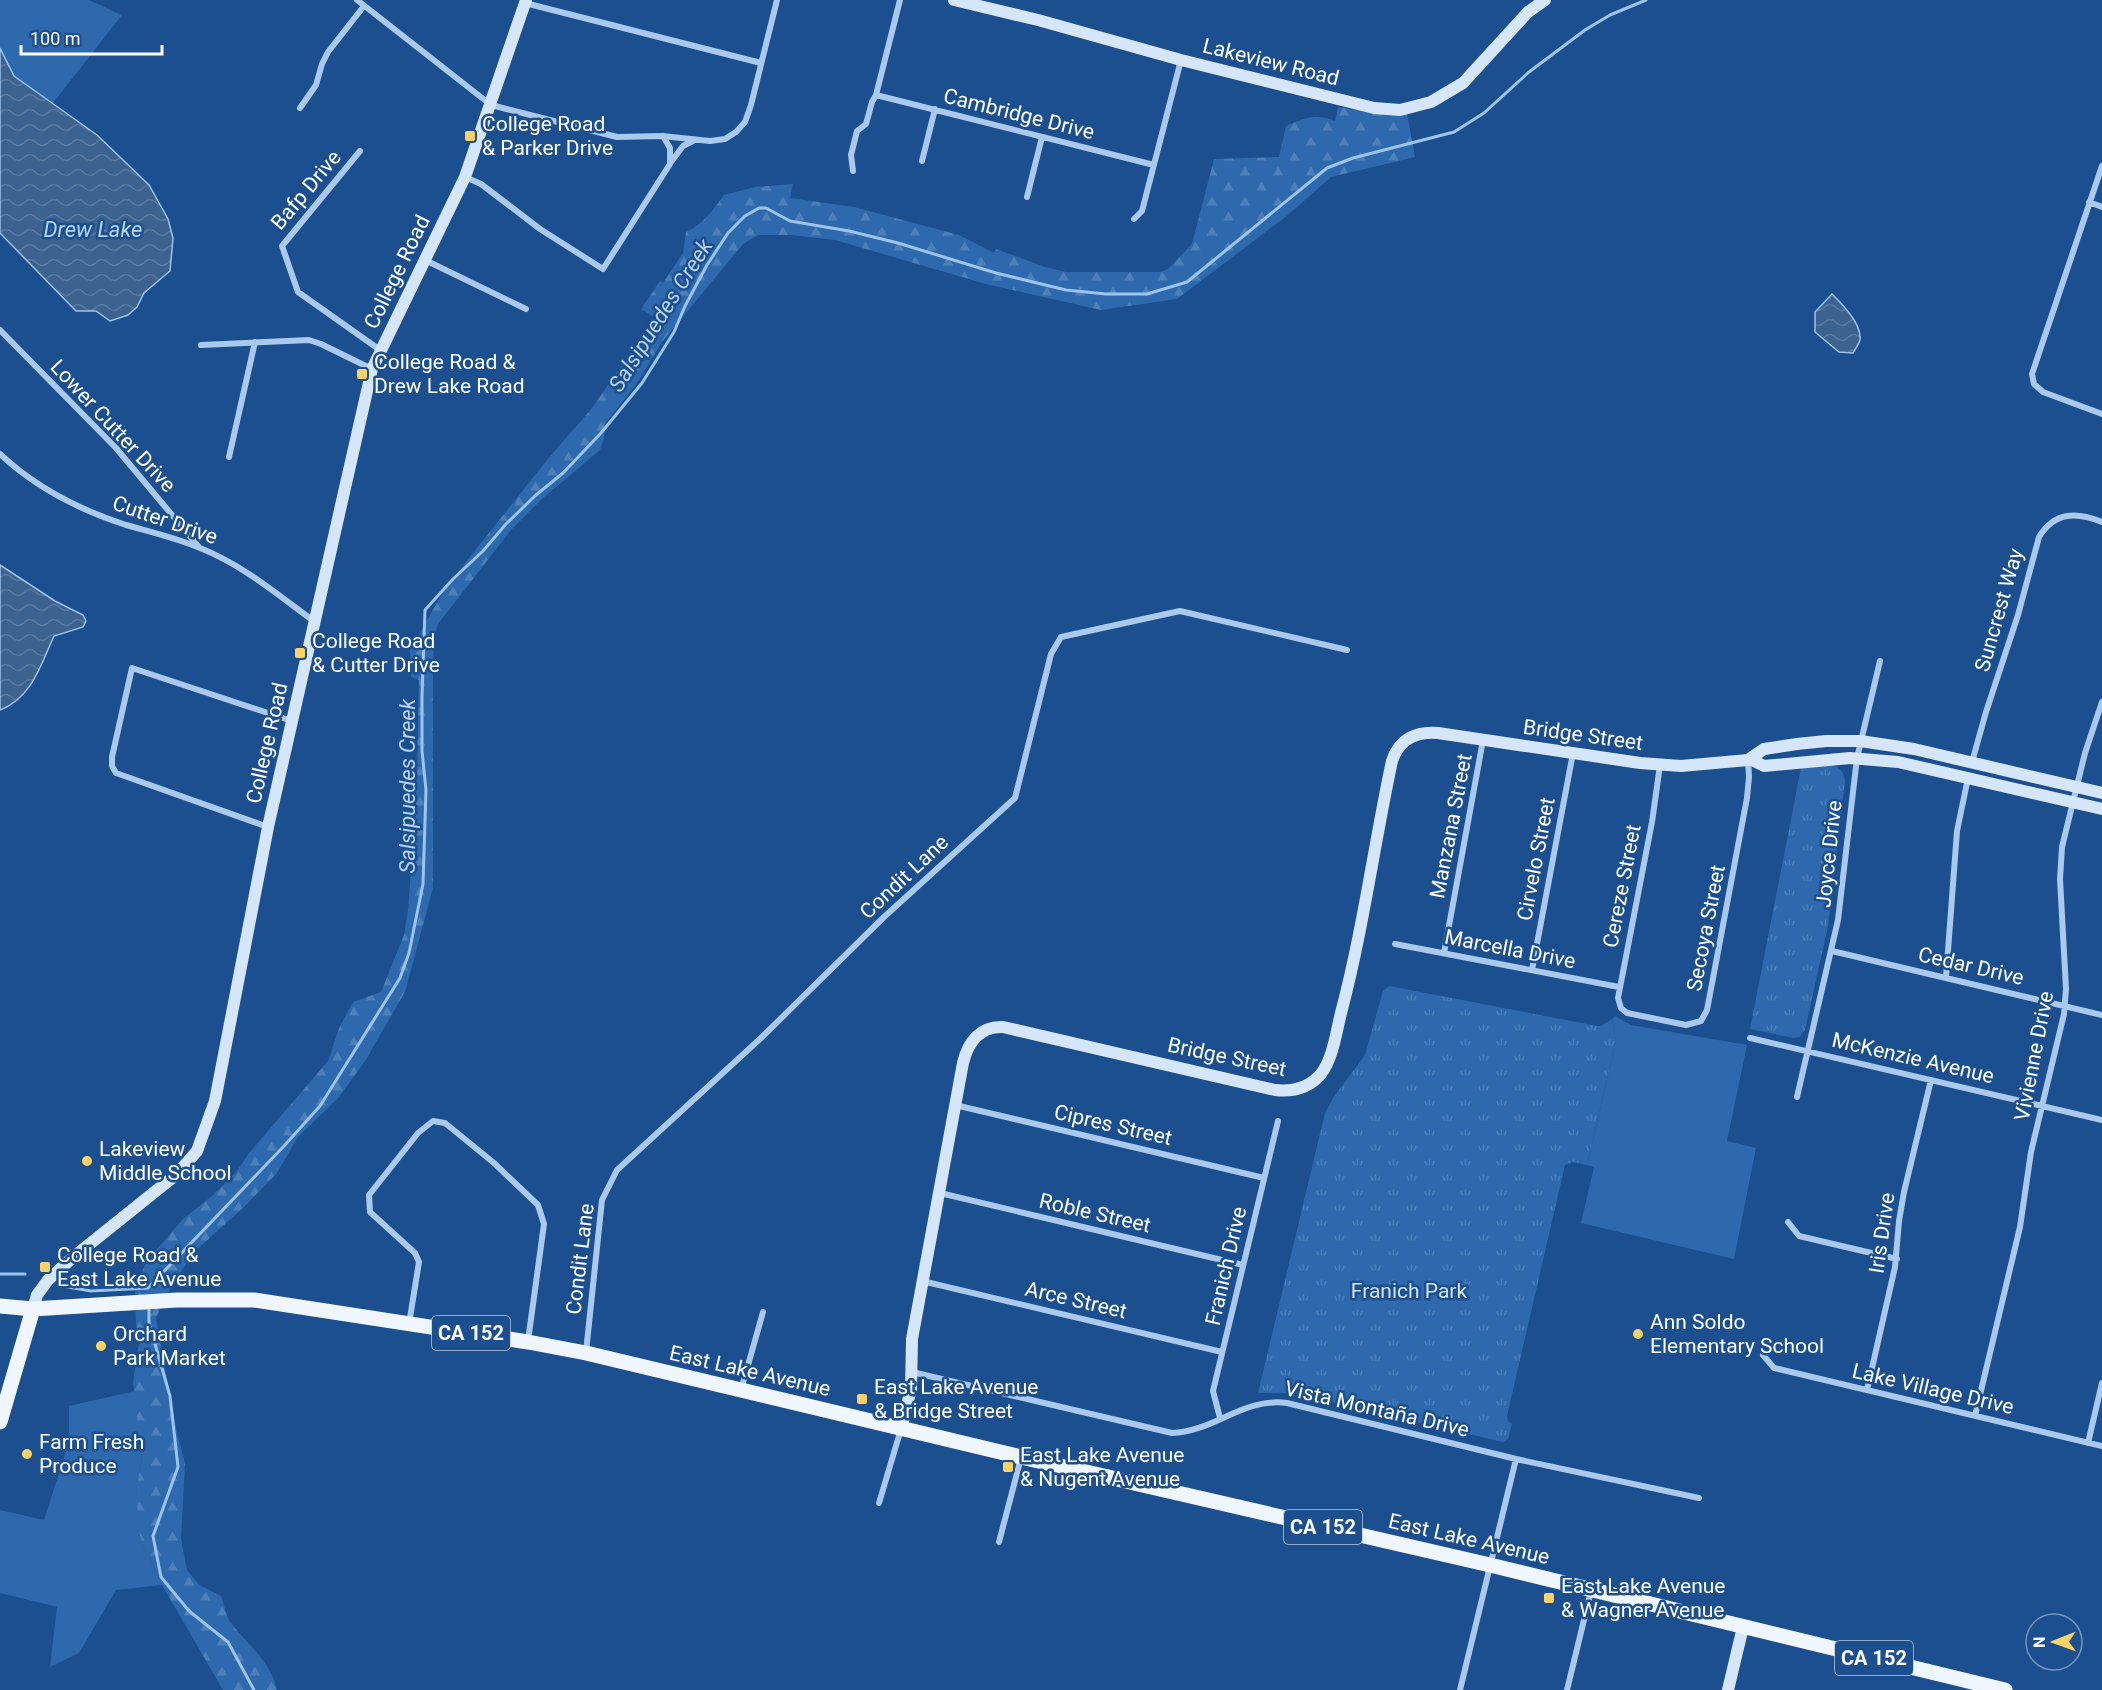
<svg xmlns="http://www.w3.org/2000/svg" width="2102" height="1690" viewBox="0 0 2102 1690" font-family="Roboto,sans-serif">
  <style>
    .grass { fill: #2e69ad }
    .forest { fill: url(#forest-firs) }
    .park { fill: url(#park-tufts) }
    .water { fill: url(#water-waves); stroke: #9cc4f0; stroke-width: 1.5 }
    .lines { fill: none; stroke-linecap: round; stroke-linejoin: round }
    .stream { stroke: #9cc4f0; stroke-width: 3 }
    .street { stroke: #a9c9ee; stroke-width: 6 }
    .secondary { stroke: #d6e6fa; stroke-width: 12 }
    .primary { stroke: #f0f6ff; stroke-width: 15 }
    .poi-dot { fill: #ffd166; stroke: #1b4f8f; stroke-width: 2 }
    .labels { text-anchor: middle; stroke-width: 5; stroke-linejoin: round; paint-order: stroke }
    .shield { fill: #1b4f8f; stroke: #bbcadd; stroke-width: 1.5 }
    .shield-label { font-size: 20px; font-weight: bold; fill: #fff }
    .street-label { font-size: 21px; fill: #fff; stroke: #1b4f8f }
    .poi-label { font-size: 21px; fill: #fff; stroke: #1b4f8f; text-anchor: start }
    .park-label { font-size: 21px; fill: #cfe3fa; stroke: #1b4f8f }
    .water-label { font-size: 22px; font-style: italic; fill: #b5d3f5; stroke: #1b4f8f }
  </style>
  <defs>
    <pattern id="forest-firs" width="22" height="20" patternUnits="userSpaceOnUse" patternTransform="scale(1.5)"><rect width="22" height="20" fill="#2e69ad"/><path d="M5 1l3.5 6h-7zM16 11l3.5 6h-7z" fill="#4d80b9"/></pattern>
    <pattern id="park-tufts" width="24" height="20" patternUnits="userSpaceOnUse" patternTransform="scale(1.5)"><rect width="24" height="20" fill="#2e69ad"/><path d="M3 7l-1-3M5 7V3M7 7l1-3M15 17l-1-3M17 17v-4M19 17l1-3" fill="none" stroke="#4d80b9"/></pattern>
    <pattern id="water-waves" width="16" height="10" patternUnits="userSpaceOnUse" patternTransform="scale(1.5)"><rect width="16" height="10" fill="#3c6290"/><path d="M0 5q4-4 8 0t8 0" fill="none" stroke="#597aa1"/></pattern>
  </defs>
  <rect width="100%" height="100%" fill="#1b4f8f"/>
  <path class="grass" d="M0,0H89L122,15L53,103L14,76L0,48Z
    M1615,1016L1631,1025L1747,1045L1727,1141L1756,1148L1734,1259L1581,1223L1594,1167L1587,1165L1616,1041L1612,1019Z
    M135,1391L142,1459L136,1490L143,1546L162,1585L116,1590L79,1653L50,1667L57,1607L0,1593V1510L44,1520L69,1442V1406Z"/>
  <path class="forest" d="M1338,107L1386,115L1407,113L1415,157L1331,177L1288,215L1177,299L1101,310L986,284L835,240L790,235H758L743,244L662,342L638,382L606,422L604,438L600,450L543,498L511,530L438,624L434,641L433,671V888L405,992L365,1061L339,1097L298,1137L277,1173L243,1208L195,1251L172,1285L156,1318L177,1433L185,1464L181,1539L187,1570L199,1585L221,1596C224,1604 226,1616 231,1623C247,1644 272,1663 277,1690H223L162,1585L143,1546L139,1531L136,1490L142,1459L133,1382L139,1343L136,1323L135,1290L146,1262L183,1219L212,1196L236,1172L250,1152L328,1061L339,1028L353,1002L381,992L404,935L408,910L416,805L419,680L411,677L410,650L446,587L547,460L592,408L655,318L641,309L660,281L663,283L683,253L686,232C703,224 713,210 724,195L755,187L793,184L790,198L854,207L959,235L994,253L996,249L1045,267L1066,272H1161L1168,269L1192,244L1214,159L1279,157L1286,126C1304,118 1316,113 1335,121Z"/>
  <path class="park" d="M1831,765C1840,767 1844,772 1845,781L1828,926L1805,1030L1800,1037L1793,1038L1750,1029L1801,768Z
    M1389,986L1597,1026H1601L1612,1019L1616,1041L1587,1165L1573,1162L1565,1165L1507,1416L1508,1421L1512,1424L1508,1439L1503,1442L1293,1393H1258L1325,1113L1333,1098L1365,1055L1383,991Z"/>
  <path class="water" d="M0,48L14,76L97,135L149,185L168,219L173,238L170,271L144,293L137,307L128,315L110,321L96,311H76L0,233Z
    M1832,294C1842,304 1862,324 1860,340C1859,344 1855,349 1853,353L1839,352L1815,332V312Z
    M0,565L55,601L83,615L86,621L83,627L54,636C41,664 32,698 0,710Z"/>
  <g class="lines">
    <path class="stream" d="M0,1274H25
      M62,1286L91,1291L148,1288L284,1146L320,1106L400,978L409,953L423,884L426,790L422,751V696L425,610L453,579L483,551L506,524L536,495L563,473L601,433L642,383L674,332L685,306L707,265L728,233L745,216L759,208H766L790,221L849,231L898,243L996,273L1066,290L1106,294H1147L1187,282L1327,168L1353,158L1454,132L1484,113L1529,72L1585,30L1610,15L1646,0
      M149,1306V1323L170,1396L178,1467L153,1536L161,1577L189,1611L228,1642L254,1690"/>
    <path class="street" d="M357,0L491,105L617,137L662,136L710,141L725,139L736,132L745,122L751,105L777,0
      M525,3L761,63
      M876,95L1154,165
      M300,108L316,85L322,64L328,52L364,6
      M360,151L282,246L298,292L380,350
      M922,161L935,109
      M671,162L683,146L693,141
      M2102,166L2032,374L2034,384L2043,392L2102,414
      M853,171L851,155L857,131L866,124L872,102L876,95L900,0
      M465,177L481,184L540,229L603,269L670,164V148L663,136
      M1027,197L1042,137
      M2089,202L2102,207
      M1134,219L1142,211L1181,60
      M425,260L526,309
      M0,330L116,448L198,546
      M201,345L309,340L321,344L372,369
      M0,454C36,488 80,510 126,525C151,532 177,538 200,548C243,565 278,595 315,622
      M229,457L255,342
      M1972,762L1986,712L2018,615L2039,537C2055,511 2077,512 2102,522
      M1660,765L1652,822L1618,998L1621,1008L1627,1013L1686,1025L1701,1021L1707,1010L1747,798L1749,777L1748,760
      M268,827L116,773L112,766V757L132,668L292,721
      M1395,944L1619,987
      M1832,951L2102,1015
      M1444,953L1483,740
      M1532,970L1573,753
      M1946,977L1957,831L1968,778
      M1750,1038L2102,1120
      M1797,1097L1838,920L1857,758L1880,661
      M955,1105L1264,1178
      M940,1193L1243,1265
      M1788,1222L1799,1236L1897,1259
      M922,1281L1222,1352
      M409,1324L419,1262L415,1253L370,1212L369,1195L418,1133L433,1121L445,1123L494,1163L538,1205L544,1224L528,1341
      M586,1352L602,1200L617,1170L761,1038L884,917L1015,798L1051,654L1061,637L1180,611L1347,650
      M1763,1355L1774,1368L2102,1446
      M912,1372L1172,1433C1213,1432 1244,1397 1287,1403L1516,1459L1699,1498
      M741,1390L763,1312
      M1867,1390L1895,1267L1899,1221L1904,1192L1931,1080
      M1975,1416L2020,1227L2031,1152L2064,1014L2066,989L2060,879L2062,847L2085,753L2102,702
      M1220,1418L1213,1391L1278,1121
      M2088,1443L2102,1383
      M879,1503L901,1429
      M999,1542L1021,1458
      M1460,1690L1516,1459
      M1567,1690L1591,1591"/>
    <path class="secondary" d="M954,0L1038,20L1181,60L1374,108L1400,110L1431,102L1463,83L1528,12L1545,0
      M1750,759L1764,766L1850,758L1898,762L2102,809
      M33,1309L37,1295L48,1280L71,1259L177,1174L197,1151L215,1101L268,827L372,369L465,177L526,0
      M901,1429L911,1389L912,1339L963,1063C968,1042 980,1026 1003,1027L1275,1090C1293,1092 1309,1088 1321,1074C1333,1058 1336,1033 1341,1013C1363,930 1374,845 1392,761C1399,739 1416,731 1438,733L1640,763L1681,766L1748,760L1764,749L1797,744L1826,741H1860L1914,749L2102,793
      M1728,1690L1743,1627"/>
    <path class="primary" d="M0,1306L33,1309L177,1300H254L528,1342L586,1353L1021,1457L1490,1565L2005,1690
      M0,1422L33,1309"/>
  </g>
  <g class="poi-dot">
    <rect x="464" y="130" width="12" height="12" rx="3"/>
    <rect x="356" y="368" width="12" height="12" rx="3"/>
    <rect x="294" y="647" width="12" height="12" rx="3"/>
    <circle cx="87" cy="1161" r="6"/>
    <rect x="39" y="1261" width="12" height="12" rx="3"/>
    <circle cx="1638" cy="1334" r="6"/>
    <circle cx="101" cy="1346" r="6"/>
    <rect x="856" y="1393" width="12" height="12" rx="3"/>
    <circle cx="27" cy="1454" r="6"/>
    <rect x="1002" y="1461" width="12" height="12" rx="3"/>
    <rect x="1543" y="1592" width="12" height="12" rx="3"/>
  </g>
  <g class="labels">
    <g class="shield">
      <rect x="432" y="1316" width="78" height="34" rx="4.5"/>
      <rect x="1284" y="1510" width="78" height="34" rx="4.5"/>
      <rect x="1835" y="1641" width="78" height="34" rx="4.5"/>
    </g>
    <g class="shield-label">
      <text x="471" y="1340">CA 152</text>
      <text x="1323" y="1534">CA 152</text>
      <text x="1874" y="1665">CA 152</text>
    </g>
    <g class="street-label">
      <text transform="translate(1271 62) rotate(14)" y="7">Lakeview Road</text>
      <text transform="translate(1019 114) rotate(14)" y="7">Cambridge Drive</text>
      <text transform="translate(306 190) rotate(-50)" y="7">Bafp Drive</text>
      <text transform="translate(397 272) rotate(-64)" y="7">College Road</text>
      <text transform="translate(113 426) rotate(47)" y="7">Lower Cutter Drive</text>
      <text transform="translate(165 520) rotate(19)" y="7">Cutter Drive</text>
      <text transform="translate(1999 610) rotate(-74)" y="7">Suncrest Way</text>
      <text transform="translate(1583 735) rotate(8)" y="7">Bridge Street</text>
      <text transform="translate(267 743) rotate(-77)" y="7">College Road</text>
      <text transform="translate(1451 826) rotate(-79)" y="7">Manzana Street</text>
      <text transform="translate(1829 854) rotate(-84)" y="7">Joyce Drive</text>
      <text transform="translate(1536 859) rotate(-79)" y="7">Cirvelo Street</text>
      <text transform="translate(904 877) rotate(-43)" y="7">Condit Lane</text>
      <text transform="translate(1622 886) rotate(-79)" y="7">Cereze Street</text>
      <text transform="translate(1706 928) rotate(-79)" y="7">Secoya Street</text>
      <text transform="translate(1510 949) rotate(11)" y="7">Marcella Drive</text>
      <text transform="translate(1971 966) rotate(13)" y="7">Cedar Drive</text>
      <text transform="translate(2034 1056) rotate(-79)" y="7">Vivienne Drive</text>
      <text transform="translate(1227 1057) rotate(12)" y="7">Bridge Street</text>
      <text transform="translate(1913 1058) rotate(13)" y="7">McKenzie Avenue</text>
      <text transform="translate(1113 1125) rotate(13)" y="7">Cipres Street</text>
      <text transform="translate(1095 1213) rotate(13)" y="7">Roble Street</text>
      <text transform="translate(1882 1233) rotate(-82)" y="7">Iris Drive</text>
      <text transform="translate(580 1259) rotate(-83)" y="7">Condit Lane</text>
      <text transform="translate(1226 1266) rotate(-77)" y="7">Franich Drive</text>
      <text transform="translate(1076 1300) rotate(13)" y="7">Arce Street</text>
      <text transform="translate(750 1371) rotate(13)" y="7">East Lake Avenue</text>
      <text transform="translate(1933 1389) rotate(13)" y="7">Lake Village Drive</text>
      <text transform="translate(1377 1409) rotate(13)" y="7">Vista Montaña Drive</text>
      <text transform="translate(1469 1539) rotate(13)" y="7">East Lake Avenue</text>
    </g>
    <g class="poi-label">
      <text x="482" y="131">College Road<tspan x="482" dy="24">&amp; Parker Drive</tspan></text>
      <text x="374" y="369">College Road &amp;<tspan x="374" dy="24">Drew Lake Road</tspan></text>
      <text x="312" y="648">College Road<tspan x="312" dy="24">&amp; Cutter Drive</tspan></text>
      <text x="99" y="1156">Lakeview<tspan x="99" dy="24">Middle School</tspan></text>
      <text x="57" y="1262">College Road &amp;<tspan x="57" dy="24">East Lake Avenue</tspan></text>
      <text x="1650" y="1329">Ann Soldo<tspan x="1650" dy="24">Elementary School</tspan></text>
      <text x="113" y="1341">Orchard<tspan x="113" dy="24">Park Market</tspan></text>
      <text x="874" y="1394">East Lake Avenue<tspan x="874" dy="24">&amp; Bridge Street</tspan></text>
      <text x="39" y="1449">Farm Fresh<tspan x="39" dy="24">Produce</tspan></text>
      <text x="1020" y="1462">East Lake Avenue<tspan x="1020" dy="24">&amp; Nugent Avenue</tspan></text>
      <text x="1561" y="1593">East Lake Avenue<tspan x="1561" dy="24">&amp; Wagner Avenue</tspan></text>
    </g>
    <g class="park-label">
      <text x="1409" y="1298">Franich Park</text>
    </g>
    <g class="water-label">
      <text x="93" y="237">Drew Lake</text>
      <text transform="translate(660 315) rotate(-58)" y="8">Salsipuedes Creek</text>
      <text transform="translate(407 786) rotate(-90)" y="8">Salsipuedes Creek</text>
    </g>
  </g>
  <g transform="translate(2054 1642) rotate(269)"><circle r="28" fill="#1b4f8f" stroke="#7695bc" stroke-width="1.5"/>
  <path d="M0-4.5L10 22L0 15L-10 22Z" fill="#ffd166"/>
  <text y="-9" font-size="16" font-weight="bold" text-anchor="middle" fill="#ffffff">N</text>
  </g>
  <path d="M21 45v9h141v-9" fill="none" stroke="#ffffff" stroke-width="3"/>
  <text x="30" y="45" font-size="18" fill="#ffffff" stroke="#1b4f8f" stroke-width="4.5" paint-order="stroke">100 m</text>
</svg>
